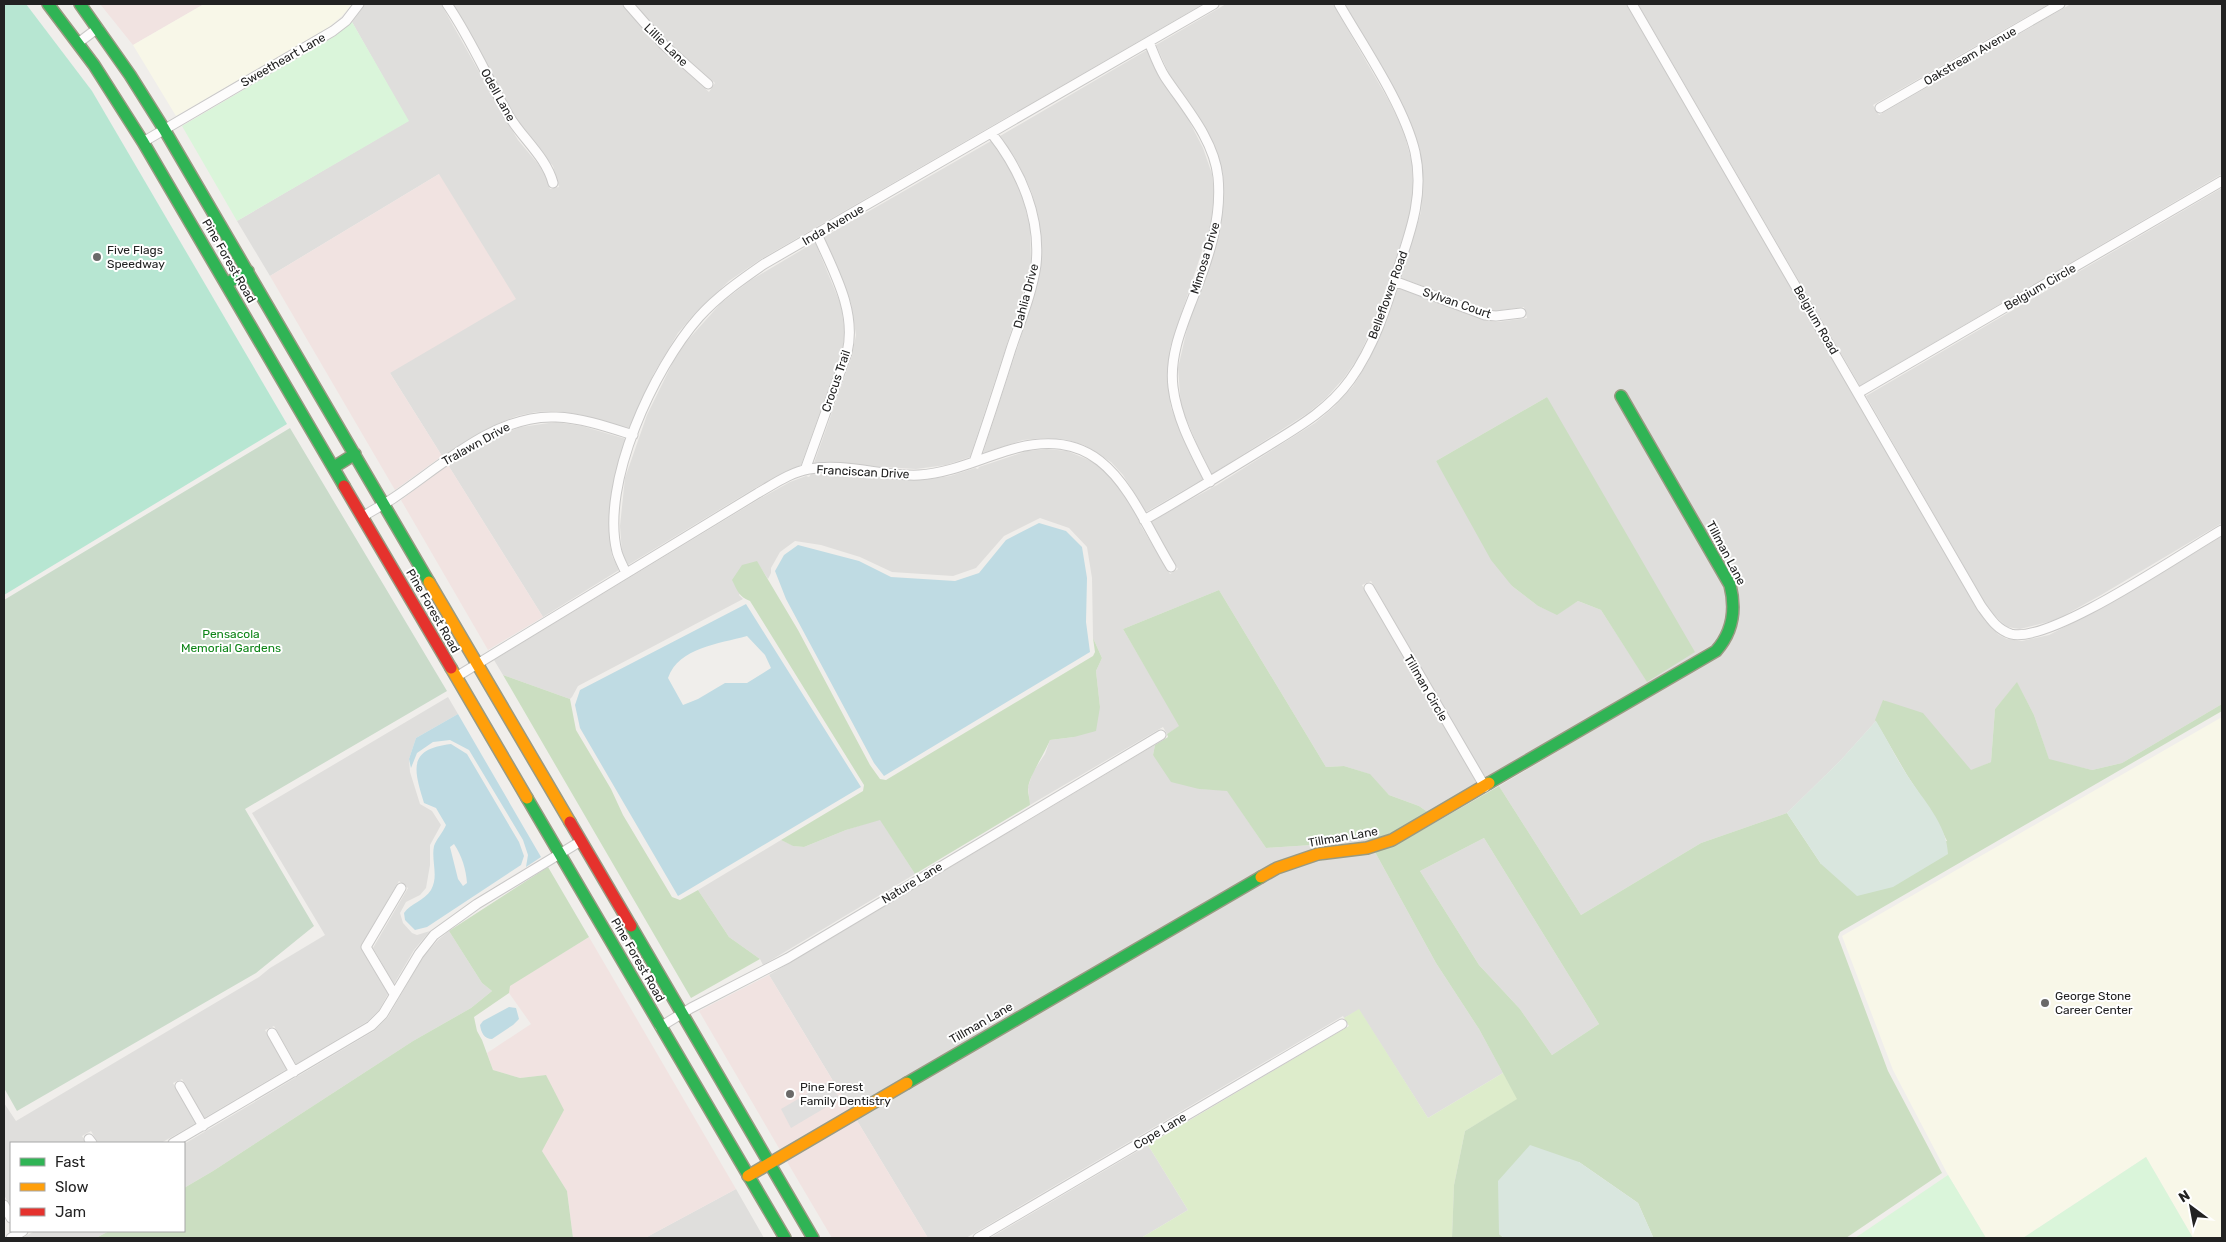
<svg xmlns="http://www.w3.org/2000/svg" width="2226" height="1242" viewBox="0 0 2226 1242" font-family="Rubik,sans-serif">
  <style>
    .residential { fill: #dfdedc; fill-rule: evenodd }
    .commercial { fill: #f1e3e1 }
    .education { fill: #f8f7e8 }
    .grass { fill: #ddeccb }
    .forest { fill: #cbdec1; fill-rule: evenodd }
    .wetland { fill: #d9e6de }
    .cemetery { fill: #cadbca }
    .park { fill: #daf5da }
    .pitch { fill: #b7e6d2 }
    .parking { fill: #e0dfde }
    .water { fill: #bfdbe3; fill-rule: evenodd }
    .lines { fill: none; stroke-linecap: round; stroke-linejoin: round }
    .street-casing { stroke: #c9c8c7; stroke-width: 11 }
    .fast-casing { stroke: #999a82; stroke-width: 14 }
    .slow-casing { stroke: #999a82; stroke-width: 14 }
    .jam-casing { stroke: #999a82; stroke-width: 14 }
    .street { stroke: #fdfcfc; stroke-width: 9 }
    .fast { stroke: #30b455; stroke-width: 11 }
    .slow { stroke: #ff9f0a; stroke-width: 11 }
    .jam { stroke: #e5322d; stroke-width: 11 }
    .poi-dot { fill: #6a6968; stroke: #fff; stroke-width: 2 }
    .labels { text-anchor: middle; stroke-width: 4; stroke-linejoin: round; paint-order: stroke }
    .street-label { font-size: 12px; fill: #222; stroke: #fff }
    .poi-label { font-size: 12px; fill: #222; stroke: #fff; text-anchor: start }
    .park-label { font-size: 12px; fill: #0c8416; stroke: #fff }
  </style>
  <rect width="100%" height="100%" fill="#f0eeeb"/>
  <path class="residential" d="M365,4H441L505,118L518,140L544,171L550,189L559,187L553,166L526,133L513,113L453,4H622L660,48L709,92L715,83L667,41L634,4H1203L761,259L729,281L695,313L678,333L654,373L630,429L582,415L556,411L536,412L517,416L497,424L442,456L390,373L439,174L270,276L237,221L408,121L352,22Z
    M1226,4H1333L1389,101L1403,129L1412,163L1413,187L1411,208L1405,231L1376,318L1359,356L1344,378L1326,398L1308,413L1212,474L1198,447L1181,406L1178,368L1188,325L1221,228L1224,195L1223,173L1213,145L1201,121L1169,74L1156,45Z
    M1345,4H1626L1985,621L1999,635L2007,639L2022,641L2049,635L2107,605L2222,536V704L2122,763L2092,770L2049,760L2034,715L2017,683L1995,709L1991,762L1971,771L1951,749L1884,700L1876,721L1840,761L1787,813L1701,843L1581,915L1499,786L1719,656L1739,612L1634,408L1622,389L1614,394L1725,586L1728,596L1727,617L1717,642L1486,780L1371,581L1362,585L1478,785L1429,813L1419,806L1389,795L1369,774L1344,766L1326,767L1219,590L1123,629L1180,726L1167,734L1163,727L1030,805L1028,787L1033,772L1045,754L1050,740L1074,737L1100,707L1096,671L1102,658L1093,638L1092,578L1087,547L1069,528L1040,518L1004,536L976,568L953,576L892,572L860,557L821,545L795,541L780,552L771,568V573L768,579L757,562L739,595L743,599L578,686L572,697L570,699L503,675L494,660L761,498L790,482L806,476L809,477L811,474L847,475L905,480L930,479L950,476L975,468L978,469L979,467L1027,451L1047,449L1067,451L1094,462L1115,481L1134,508L1141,526L1170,574L1178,569L1150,522L1217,485L1315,423L1334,407L1353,386L1368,362L1386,323L1398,288L1485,320L1497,322L1527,318L1524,307L1495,311L1486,309L1401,278L1421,212L1423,176L1420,150L1412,126L1398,97ZM1547,397L1647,681L1601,610L1578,601L1557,614L1538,606L1512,586L1436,461Z
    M1638,4H2049L1873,105L1879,115L2071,4H2222V174L1860,386Z
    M1147,50L1161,79L1183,109L1203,148L1212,174L1214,194L1211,224L1170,348L1167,375L1171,408L1188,450L1203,479L1146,512L1123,475L1111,462L1084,445L1068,440L1045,438L1023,440L983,453L1031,306L1041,264L1040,227L1032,193L1018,163L1000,136Z
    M991,141L1009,168L1022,195L1030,227L1031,262L1021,301L970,457L946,465L916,469L814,463L852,356L856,335L851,303L824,237Z
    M2222,188V523L2101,595L2056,620L2020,629L2007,627L1993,614L1985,603L1866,396Z
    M815,242L841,305L845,333L842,351L801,465L755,488L628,565L622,552L620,526L625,478L647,415L673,362L687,341L721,303L751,280Z
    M556,422L582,426L626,439L615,474L610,508V543L612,556L619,570L543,617L448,465L502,434L521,427Z
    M448,697L458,714L416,738L409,759L410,772L420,804L432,811L441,825L430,845V865L426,888L420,895L406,902L400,913L403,923L412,933L417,935L430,931L414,950L394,984L373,948L408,888L399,881L362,944V950L388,994L379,1010L368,1021L296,1064L274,1026L265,1030L287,1069L204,1118L182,1079L173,1083L196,1123L161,1143H98L91,1131L82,1136L86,1143H11V1208L4,1195V1103L16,1121L259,977L270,968L325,935L252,813Z
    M1155,745L1153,755L1199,789L1227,790L1266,848L1327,844L1366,834L1370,841L1316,848L1274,863L850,1109L769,975Z
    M880,819L915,874L763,965L760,959L729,937L698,890L781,840L794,846L804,847L846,830Z
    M1484,838L1599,1024L1552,1055L1520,1009L1479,965L1420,871Z
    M1375,852L1436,963L1479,1029L1503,1073L1428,1118L1359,1010L1344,1018L1343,1016L966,1238H928L856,1119L1279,873L1306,863Z
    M449,931L482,983L492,991L471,1008L413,1041L213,1171L184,1188V1144L374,1031L388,1017L423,957L438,940Z
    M1148,1145L1188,1210L1141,1238H990Z
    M736,1189L764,1238H645Z
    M35,1231H109L96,1238H22Z"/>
  <path class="commercial" d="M100,4H204L133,45Z
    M439,174L516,299L390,373L442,456L395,490L270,276Z
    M448,465L543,617L488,650L401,500Z
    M589,937L736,1189L645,1238H573L567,1191L542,1151L546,1075L520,1078L493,1070L487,1053L531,1024L509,993V986Z
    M769,975L850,1109L780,1150L699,1011Z
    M856,1119L928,1238H832L786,1160Z"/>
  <path class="education" d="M204,4H352L342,16L329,27L176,116L133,45Z
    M2222,717V1238H2193L2146,1157L2023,1238H1986L1948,1175L1893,1070L1842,936Z"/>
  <path class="grass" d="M1359,1009L1428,1118L1503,1073L1518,1099L1465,1131L1454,1185L1452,1238H1141L1188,1210L1148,1145L1349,1026L1344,1018Z"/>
  <path class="forest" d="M1547,397L1695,652L1647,682L1601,610L1578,601L1557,615L1538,606L1512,586L1491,560L1436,461Z
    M757,561L798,630L870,765L880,779L886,780L1093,656L1095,652L1093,638L1102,658L1096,671L1100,707L1096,731L1074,737L1050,740C1045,753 1028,778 1028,789C1028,794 1030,800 1030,805L915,874L880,820L846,830L804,847L793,846L781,840L863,791L864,785L750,601C739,597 737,590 732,580L742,565Z
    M1219,590L1326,767L1344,766L1370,774L1389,795L1419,806L1429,813L1397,831L1370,841L1366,835L1327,844L1266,848L1227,791L1199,789L1171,782L1153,755L1155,745L1168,737L1167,734L1179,726L1123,629Z
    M503,675L570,699L576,730L611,789L623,815L672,897L680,900L698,890L729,937L760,959L691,998Z
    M2017,682L2034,715L2049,759L2092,770L2122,763L2222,704V711L1840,932L1838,937L1888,1071L1942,1173L1846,1238H1651L1653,1237L1638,1203L1579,1162L1499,1234L1504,1238H1452L1454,1185L1465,1131L1517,1099L1479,1029L1436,963L1375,852L1403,841L1499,786L1581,915L1701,843L1787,813L1821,864L1947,841L1936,819L1907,775L1875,720L1883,700L1923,713L1971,770L1991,762L1995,709ZM1484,838L1599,1024L1552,1055L1520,1009L1479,965L1420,871Z
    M548,867L589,937L510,986L509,993L474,1017L477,1031L482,1040L493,1070L520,1078L546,1075L564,1110L542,1151L567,1191L573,1238H96L109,1231H184V1188L213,1171L413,1041L471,1008L492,991L482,983L449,931Z"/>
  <path class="wetland" d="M1876,721C1887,739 1896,758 1907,775C1923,800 1947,824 1948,854L1893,887L1857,896L1821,864L1787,813L1840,761Z
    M1530,1145L1579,1162L1638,1203L1653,1237L1504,1238L1499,1234L1498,1181Z"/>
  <path class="cemetery" d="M290,428L447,691L245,809L314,926L256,973L17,1111L4,1088V600Z"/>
  <path class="park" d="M352,22L409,121L237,221L182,126L335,36Z
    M2146,1157L2193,1238H2023Z
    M1948,1175L1986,1238H1855Z"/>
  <path class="pitch" d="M4,4H26L92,91L287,424L4,595Z"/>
  <path class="parking" d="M829,1081L840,1099L791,1128L781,1109Z"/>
  <path class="water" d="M1039,523L1066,531L1082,547L1087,578L1086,622L1090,652L884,776L874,763L786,599L775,571L784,555L798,545L859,561L891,577L955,581L979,573L1006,540Z
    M746,604L861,787L678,896L580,728L575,705L580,690ZM747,636L765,655L771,668L747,683H725L698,699L683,705L668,678C679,647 719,644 747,636Z
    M458,714L541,857L526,867L528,855L523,840L469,750L450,740L433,742L417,753L411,768L409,759L416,738Z
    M451,744L467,754L519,842L524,856L521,865L427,927L415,930L405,920L404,913C411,903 424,901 431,890C439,876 431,861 434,846C436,840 443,832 446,825L436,808L424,803C414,770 407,749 451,744ZM454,844C462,856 466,869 467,883L463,886L458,879L450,847Z
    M509,1007L516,1008L519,1019L513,1025L492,1039C484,1039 481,1032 480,1025L483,1021Z"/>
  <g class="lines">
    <defs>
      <path id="street" d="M447,4C471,39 488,79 509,116C523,139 546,157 553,183
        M628,4L664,45L708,84
        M1632,4L1981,606C1989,617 1997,630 2011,634C2051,644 2183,552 2222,530
        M1149,42C1154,54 1158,66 1165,77C1185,107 1214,139 1218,177C1222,218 1209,257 1194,295C1183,324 1169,355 1173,387C1177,421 1195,452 1210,482
        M78,43L98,28
        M1880,108L2060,4
        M143,142L333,31L346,21L359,4
        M1394,281L1485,315L1496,316L1521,313
        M1858,393L2222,181
        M974,462C987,424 999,387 1011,349C1020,322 1032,293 1036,265C1041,217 1021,171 992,134
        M805,470L847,353C857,312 834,272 817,234
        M362,517C373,510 385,504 395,497C441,466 496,414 556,417C582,418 608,427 633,435
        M1144,520C1183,498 1222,474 1261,450C1293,430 1327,412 1350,380C1374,347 1387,306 1399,266C1412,228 1424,192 1415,152C1404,105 1363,46 1339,4
        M626,573C623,566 619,559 617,552C600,483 654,368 699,317C718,296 741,280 764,264L1214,4
        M1369,588L1485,787
        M456,677L758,493C774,484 791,472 809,469C845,462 883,477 919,475C950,473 977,460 1006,451C1107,419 1129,497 1171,567
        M394,994L366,947L401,888
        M660,1027L691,1008L788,958L1161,735
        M272,1033L294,1072
        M180,1086L203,1126
        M89,1139L92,1143
        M173,1143L371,1026L383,1014L419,954L434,935L477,904L581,841
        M4,1205L11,1218
        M11,1238L23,1231
        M978,1238L1342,1024"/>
      <path id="fast" d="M48,4L94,65L143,142L344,486
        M80,4L130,75L164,129L429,582
        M226,284L248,271
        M334,467L355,454
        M1489,783L1716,651C1733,632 1736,609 1730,585L1621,396
        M527,798L785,1238
        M631,926L813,1238
        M907,1083L1261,877"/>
      <path id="slow" d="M429,582L570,822
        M451,668L527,798
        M1261,877L1277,868L1318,854L1367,848L1392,840L1489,783
        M748,1176L907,1083"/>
      <path id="jam" d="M344,486L451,668
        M570,822L631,926"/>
    </defs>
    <use href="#street" class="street-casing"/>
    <use href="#fast" class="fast-casing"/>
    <use href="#slow" class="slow-casing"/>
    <use href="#jam" class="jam-casing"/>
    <use href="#street" class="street"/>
    <use href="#fast" class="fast"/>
    <use href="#slow" class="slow"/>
    <use href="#jam" class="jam"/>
  </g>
  <g class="poi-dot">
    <circle cx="97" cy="257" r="5"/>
    <circle cx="2045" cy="1003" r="5"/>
    <circle cx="790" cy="1094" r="5"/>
  </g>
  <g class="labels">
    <g class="street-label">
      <text transform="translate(666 45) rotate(44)" y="4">Lillie Lane</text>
      <text transform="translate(1970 56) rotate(-30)" y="4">Oakstream Avenue</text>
      <text transform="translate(283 60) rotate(-30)" y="4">Sweetheart Lane</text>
      <text transform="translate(498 95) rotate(61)" y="4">Odell Lane</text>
      <text transform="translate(833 225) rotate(-30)" y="4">Inda Avenue</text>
      <text transform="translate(1205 258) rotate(-73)" y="4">Mimosa Drive</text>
      <text transform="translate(229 261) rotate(60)" y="4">Pine Forest Road</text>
      <text transform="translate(2040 287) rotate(-30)" y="4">Belgium Circle</text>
      <text transform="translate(1388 295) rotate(-70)" y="4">Belleflower Road</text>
      <text transform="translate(1026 296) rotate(-75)" y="4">Dahlia Drive</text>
      <text transform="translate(1457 303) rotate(19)" y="4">Sylvan Court</text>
      <text transform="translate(1816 320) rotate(60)" y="4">Belgium Road</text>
      <text transform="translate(836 381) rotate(-71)" y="4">Crocus Trail</text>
      <text transform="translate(476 444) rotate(-29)" y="4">Tralawn Drive</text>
      <text transform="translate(863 472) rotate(3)" y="4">Franciscan Drive</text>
      <text transform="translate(1726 553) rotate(62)" y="4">Tillman Lane</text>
      <text transform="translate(433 611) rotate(60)" y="4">Pine Forest Road</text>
      <text transform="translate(1426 688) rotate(60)" y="4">Tillman Circle</text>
      <text transform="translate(1343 837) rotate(-10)" y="4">Tillman Lane</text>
      <text transform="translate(912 883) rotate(-31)" y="4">Nature Lane</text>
      <text transform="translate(638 960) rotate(60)" y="4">Pine Forest Road</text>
      <text transform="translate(981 1023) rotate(-30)" y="4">Tillman Lane</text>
      <text transform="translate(1160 1131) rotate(-31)" y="4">Cope Lane</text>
    </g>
    <g class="poi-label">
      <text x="107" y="254">Five Flags<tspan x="107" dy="14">Speedway</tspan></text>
      <text x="2055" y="1000">George Stone<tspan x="2055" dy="14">Career Center</tspan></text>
      <text x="800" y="1091">Pine Forest<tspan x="800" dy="14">Family Dentistry</tspan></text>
    </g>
    <g class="park-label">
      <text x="231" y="638">Pensacola<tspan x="231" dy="14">Memorial Gardens</tspan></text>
    </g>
  </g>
  <rect width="2226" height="1242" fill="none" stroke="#222222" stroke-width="10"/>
  <rect x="10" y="1142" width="175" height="90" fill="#ffffff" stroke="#a7a7a7"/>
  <rect x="20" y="1158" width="25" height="8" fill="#30b455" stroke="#a7a7a7"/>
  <text x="55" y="1167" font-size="15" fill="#222222">Fast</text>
  <rect x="20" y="1183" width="25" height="8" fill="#ff9f0a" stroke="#a7a7a7"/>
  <text x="55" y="1192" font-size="15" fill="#222222">Slow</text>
  <rect x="20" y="1208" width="25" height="8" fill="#e5322d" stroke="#a7a7a7"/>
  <text x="55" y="1217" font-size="15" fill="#222222">Jam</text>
  <g transform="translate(2191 1207) rotate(328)" stroke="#ffffff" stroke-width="4" paint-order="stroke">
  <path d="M0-4L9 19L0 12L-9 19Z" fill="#222222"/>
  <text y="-8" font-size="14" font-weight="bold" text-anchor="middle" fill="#222222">N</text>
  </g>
</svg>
